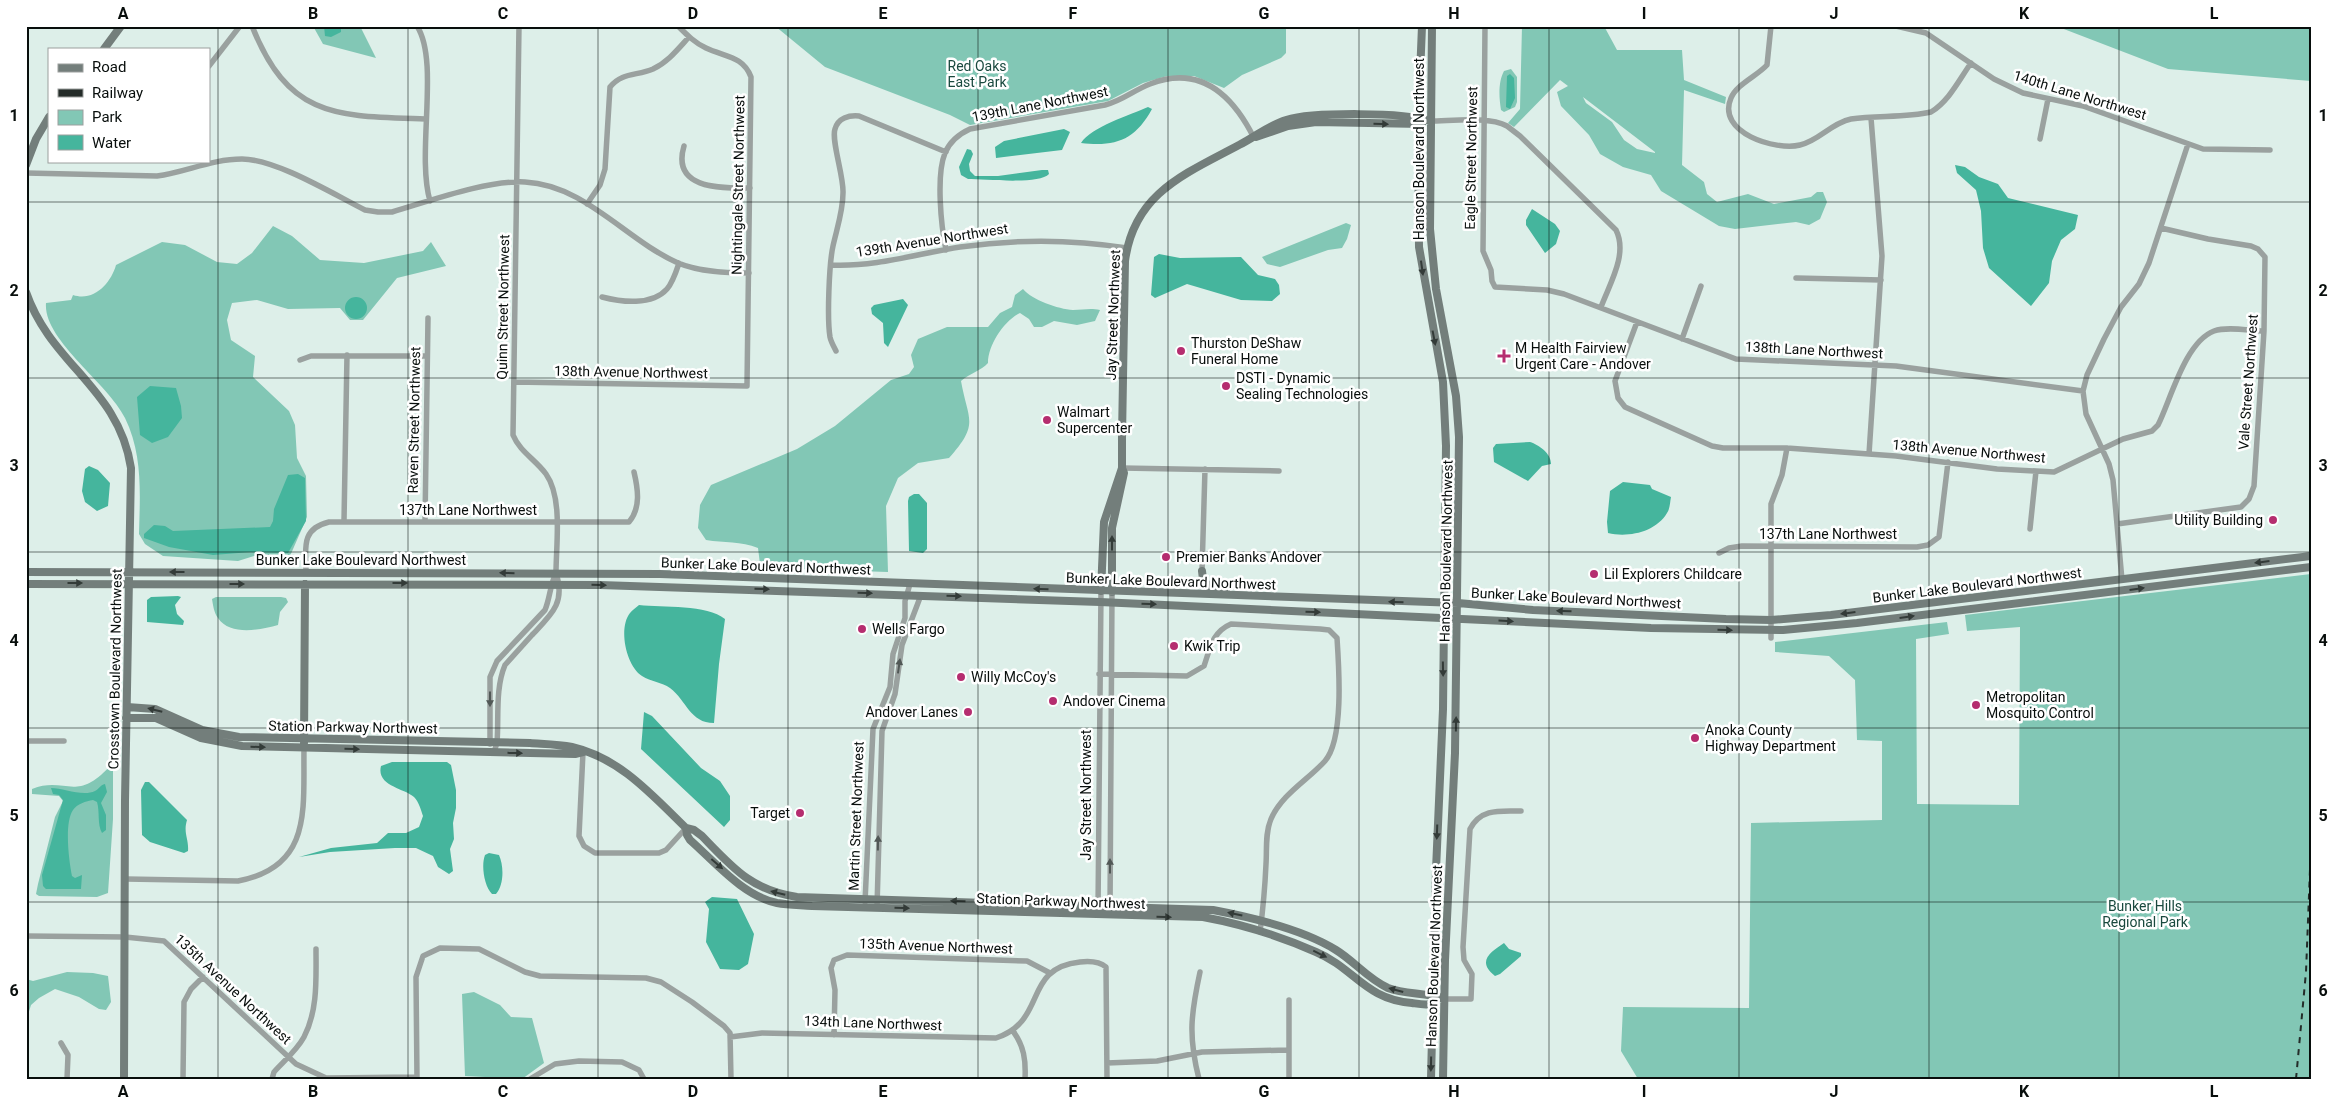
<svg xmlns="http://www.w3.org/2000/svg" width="2337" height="1105" viewBox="0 0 2337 1105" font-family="Roboto,sans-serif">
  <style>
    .green { fill: #82c7b5; fill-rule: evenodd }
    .water { fill: #45b59d }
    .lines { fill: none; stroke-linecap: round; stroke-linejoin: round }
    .street { stroke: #9aa19f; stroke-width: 5.5 }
    .secondary { stroke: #737e7b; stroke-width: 8 }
    .rail { stroke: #242c29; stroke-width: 2; stroke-dasharray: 6 6; stroke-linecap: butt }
    .oneway { fill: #333b38 }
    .oneway2 { fill: #515856 }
    .grid { fill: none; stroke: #080e0c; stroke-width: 1; stroke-opacity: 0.55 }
    .poi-dot { fill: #b52d6f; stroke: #fff; stroke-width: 2 }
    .labels { text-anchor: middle; stroke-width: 5; stroke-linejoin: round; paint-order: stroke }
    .park-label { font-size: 14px; fill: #19493e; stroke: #fff }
    .street-label { font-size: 14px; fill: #080e0c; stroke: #fff }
    .poi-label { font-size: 14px; fill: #080e0c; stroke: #fff; text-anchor: start }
    .neatline { fill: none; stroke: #080e0c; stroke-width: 2 }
    .grid-label { font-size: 16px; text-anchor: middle; font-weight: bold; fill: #080e0c }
  </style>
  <rect width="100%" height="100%" fill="#ddefe9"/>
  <path class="green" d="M313,26H360L376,58L323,44Z
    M775,26H1286V53L1281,58L1242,75L1224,88L1194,76H1167L1143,83L1108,101L970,125L950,115L825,67Z
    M1522,26H1604L1617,50H1682L1684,80L1726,97L1725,104L1684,90L1682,165L1704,182L1707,194L1717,202L1748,194L1774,204L1811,197L1817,192H1823L1827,202L1820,219L1809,225L1796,222L1735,229L1719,226L1661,191L1651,175L1623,167L1600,154L1589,135L1561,106L1557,92L1568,86L1560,80L1514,127L1508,123L1520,109ZM1583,97L1655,152V153L1637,149L1624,140L1612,122L1586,103Z
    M2056,26H2311V81L2168,69Z
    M1511,69L1517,77V102L1515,107L1504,112L1501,110C1499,98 1498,82 1504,71Z
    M1346,223L1351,225L1347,239L1342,248L1328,250L1280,267L1267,264L1262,257Z
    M273,226L292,236L320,260L364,263L423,251L431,242L446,266L397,278L363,320H350L340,308L288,309L257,300L232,303L227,320L231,340L255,356L253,377L289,411L295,425L297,458L306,476L307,517L290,556H254L238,561L163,556L145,544L139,534C140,494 143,455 125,418C108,383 43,340 46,303L71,300L73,295C94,302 111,283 116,265L162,242L185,245L217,262L237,264L252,253Z
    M1023,289C1032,300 1058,309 1073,310C1083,310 1090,308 1100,310L1095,321L1077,325L1054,321L1042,327H1034L1029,319L1020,313C1004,321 988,345 988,363C981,371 970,373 961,381C968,421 980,423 949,458L918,463L898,478L886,506L888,572L767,568L760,564L758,548C741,541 724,543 706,540L698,528L700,505L711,485L797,449L835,426L891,380L909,374L914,367L911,355L918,339L947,327H988L1000,313L1012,307L1015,295Z
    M2311,574V1079H1638L1621,1051L1623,1007L1749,1008L1751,823L1882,820V741L1857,740L1855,680L1829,656L1775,652V642L1947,622L1949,634L1916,639L1917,804L2019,805L2020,627L1967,631L1965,615Z
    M216,597H281L286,598L288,602L280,612L278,625C260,630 230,636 218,618C214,613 213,605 212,599Z
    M109,767L113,770V819L108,893L97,897L39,896L36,894L38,884L55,817L63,801L59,796L32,794V789C65,776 76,803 109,767Z
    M67,972L93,973L108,976L111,1002L106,1010L99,1009L79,997L55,989L39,998L31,1005L26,1021V979L33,981Z
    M474,992L500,1005L511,1017L532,1018L544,1063L522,1079L465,1076L462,994Z"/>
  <path class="water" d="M324,26H341V32L331,37L325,36Z
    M1510,74L1514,78L1515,98L1510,109L1506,107L1507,76Z
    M1148,107L1152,109C1135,140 1116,147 1081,143C1091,127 1130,115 1148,107Z
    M1064,129L1070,132L1062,150L996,158L995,147L1004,141Z
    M967,149L971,150L973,154L969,164L970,171L975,176H998L1042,170H1048L1049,174C1039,185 984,179 968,179L961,175L959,167Z
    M1955,165L1965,167L1979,177L1998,184L2008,198L2078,215L2075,229L2061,240L2052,261L2049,283L2031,306L1989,268L1983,248L1981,211L1976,190L1957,173Z
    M1532,209L1555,224L1560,231L1556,244L1545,253L1526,225V220Z
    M1159,254L1180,258L1241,257L1258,275L1275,279L1279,285L1280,294L1272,301L1241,300L1187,284L1155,298L1151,295L1154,257Z
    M345 308a11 11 0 1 1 22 0a11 11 0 1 1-22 0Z
    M903,299L908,305L888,347L884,343L883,323L872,314L871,308L874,305Z
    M150,386L176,388L181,406L182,418L168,437L152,443L140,435L137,397Z
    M1530,442C1539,445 1551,453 1551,464L1542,466L1528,481L1494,462L1493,448L1496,444Z
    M89,466L98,470L110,483L108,506L97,511L85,502L82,491L85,469Z
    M298,474L305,478L306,521L288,553L251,552L213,555L169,547L144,538V534L154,525L165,526L173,531L270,527L273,521L274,509L288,475Z
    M1623,482L1650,485L1652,489L1671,497C1670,502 1670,509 1667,513C1656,532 1628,538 1608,533L1607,522L1610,491Z
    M914,494H919L927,503V549L923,553L909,551L908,501L909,497Z
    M178,596L181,597L175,605L177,614L184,621L183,625L147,622V600L151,597Z
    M639,605C663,608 707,604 725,619L719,664L714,723C690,723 687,701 670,688C662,682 651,682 642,676C626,666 618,628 630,613C632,610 636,608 639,605Z
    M644,712L652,716L701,768L720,781L730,796V820L724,827L641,749Z
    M392,762H447L451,765L456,790V808L453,823L454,839L450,849L453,871L449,874L438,867L433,856L416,848H395L330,852L299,857L331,848L377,843L388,833H406L419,827L423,816C421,810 419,802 414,797C404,788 376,786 381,766Z
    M145,782H149L187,820C183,833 189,839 188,851L184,853L150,842L142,835L141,790Z
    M105,784L107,792L101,803L106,815V830L102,833C97,824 100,812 97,802L93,800C86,801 77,804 73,810C64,823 69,861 72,876L75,878L82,875L81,889H46L43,886L42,875L63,800L59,795L53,794L51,788C63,788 83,797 95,791C99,789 100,785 105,784Z
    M489,853L499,855C504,866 504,885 496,894H492C484,886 481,865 485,855Z
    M712,897L737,899L754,934L748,964L739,970L720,969L706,942L709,909L705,902Z
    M1504,943L1509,949L1521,953V956L1500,974L1495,976C1476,961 1491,952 1504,943Z"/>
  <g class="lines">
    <path class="street" d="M252,26C289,119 337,116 425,119
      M417,26C440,62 416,153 430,201
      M1485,26L1483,251L1491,270L1492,281L1495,287L1547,290L1564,294L1736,359L1896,366L2083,391
      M1771,26L1767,65C1757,76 1737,84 1731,98C1716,133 1776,151 1800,145C1819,141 1831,123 1851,119C1877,115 1905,118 1931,112C1949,101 1959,80 1971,63
      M1896,26L1926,33L1994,79L2023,93L2083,106L2203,149L2270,150
      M209,66L240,26
      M1430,121C1451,121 1489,116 1507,126C1511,129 1516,133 1520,136L1616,230C1628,254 1610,283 1601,307
      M2040,139L2048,99
      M684,146C671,190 722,188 750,188
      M26,173L157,176C186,172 212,159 242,159C276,159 333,194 365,210L378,212H392C430,201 487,180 525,182C585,185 626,240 678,263C700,272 726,273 749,273
      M587,204L600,185L605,169L610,87C622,72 637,76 653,69C668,62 678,49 689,37
      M946,250C941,226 936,175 945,153C950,141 959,134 970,129L1105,105C1122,101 1134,90 1150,84C1201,64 1233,96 1254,138
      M831,265C876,267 916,254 960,247C1016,239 1071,239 1127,248
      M1796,278L1881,280
      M602,297C621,302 652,306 667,289C673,282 676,272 679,263
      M1637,322L1615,381L1618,398L1625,407L1712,446L1723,448H1787L1896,456L1997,469L2054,472L2123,439L2152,431L2158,425C2171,399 2185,342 2214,331C2228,326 2250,331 2264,331
      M1682,339L1701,286
      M836,351C834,347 831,342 830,337C827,319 829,264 833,246C837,228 843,211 843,193C844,177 831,140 835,129C838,118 849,115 859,116L946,152
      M300,360L311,356H427
      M514,382L747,386L751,77C743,56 725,57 706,48C695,43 687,35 678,26
      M1869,454L1882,256L1871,118
      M1122,468L1279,471
      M344,521L347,355
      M425,522L428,318
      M2117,524L2241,507L2249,499L2254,486L2264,331L2265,257L2258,249L2251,246L2208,239L2161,228
      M2030,529L2036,471
      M1719,553L1729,548L1742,546L1917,547L1928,545L1939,537L1948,462
      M1202,571L1205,469
      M306,572C306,549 300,529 329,522H629C641,508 638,489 634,472
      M2122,580L2113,480L2109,464L2086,414L2083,391L2087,375L2104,339L2121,307L2139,284L2149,263L2188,144
      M1771,638V504L1782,475L1787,448
      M1099,674L1187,676L1204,666C1210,649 1212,632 1231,624L1320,629L1329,630L1337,638C1339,668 1344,739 1325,761C1308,780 1282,794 1271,819C1265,833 1267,849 1266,864C1265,887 1263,909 1260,932
      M26,741H64
      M490,744V677L497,661L545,610C550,598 550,585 556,573
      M494,752L497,743C499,717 495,689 505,665C514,655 523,645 532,635C551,615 566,603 556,573C556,544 563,498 546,474C535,459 520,452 513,435L519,26
      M583,752L579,836L584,846L595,853H659L666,850L686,828
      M126,879L238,881C313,867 303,808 304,748
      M865,902L873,729L890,687L893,654L905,618V601L910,584
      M877,907L882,731L895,694L902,645L921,595
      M1098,910L1101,591
      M1110,911L1112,592
      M26,936L125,937L164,941L296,1064L326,1078L417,1077
      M1444,999H1471L1472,974L1464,960L1463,947L1470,829C1481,808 1500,811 1521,811
      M1289,1000V1079
      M1013,1031C1024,1046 1026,1060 1025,1079
      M834,1035L835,990L831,968L834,960L847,955L1027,961L1050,973
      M730,1037L762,1033L996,1038C1048,1021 1022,968 1080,962C1089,961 1099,961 1106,967L1107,1079
      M61,1043L68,1055L67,1079
      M1107,1063L1157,1061L1202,1052L1288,1050
      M183,1079L184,1002L191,989L203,977
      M272,1079L274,1072C284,1061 297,1050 304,1037C318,1010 316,979 316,949
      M417,1079L416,977L423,956L440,948L479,949L525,972L540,976L646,978L661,982L692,1002L724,1026L730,1033L731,1079
      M530,1079L555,1064L579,1061L622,1062L639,1070L644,1079
      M1199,1079C1188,1036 1191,1014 1200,972"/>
    <path class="secondary" d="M1422,26L1418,125L1419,247L1443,382L1446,446L1443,709L1436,870L1431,1079
      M1432,26L1430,229L1436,289L1456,396L1459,437L1455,753L1445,960L1443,1079
      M104,49L121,26
      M1256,137L1288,126L1316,122L1422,124
      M26,165L36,139L49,117
      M26,292C51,365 119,388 131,468L125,800L124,1079
      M1202,571L1203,579L1210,588L1226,591
      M26,572L660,574L1458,603L1533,610L1726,619L1771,620L1831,615L2311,556
      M26,584L600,585L1100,602L1651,628L1783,630L1857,623L2311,567
      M1101,591L1104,522L1122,468
      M1112,592V528L1124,473L1122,468V437L1125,261C1134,193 1185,174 1239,145C1255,137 1269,125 1286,120C1312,112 1405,112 1430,121
      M127,707L155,709L202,730L239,737L530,743C543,744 558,744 572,747C620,758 652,795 686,828L694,830L702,836C733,868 751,890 797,897L1213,910C1250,917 1304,930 1336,950C1354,961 1368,979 1388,988C1406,995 1426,992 1444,999
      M126,718H156L201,738L242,746L575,754L583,752
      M304,743L305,584
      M686,828L687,835L690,840C715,862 743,896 777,903C788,905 800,905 812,906L1203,917C1241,924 1280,936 1316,952C1354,968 1366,1000 1412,1003C1419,1004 1428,1006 1435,1003"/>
    <path class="rail" d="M2296,1079L2306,972L2311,844"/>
  </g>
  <defs><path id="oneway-solid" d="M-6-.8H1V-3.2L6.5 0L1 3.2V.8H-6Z" transform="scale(1.25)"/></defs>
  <g class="oneway">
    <use href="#oneway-solid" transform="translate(1381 124) rotate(1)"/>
    <use href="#oneway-solid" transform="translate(1422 268) rotate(82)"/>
    <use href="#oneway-solid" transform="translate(1434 338) rotate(79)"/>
    <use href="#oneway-solid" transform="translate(1112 543) rotate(-90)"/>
    <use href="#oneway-solid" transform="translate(2262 562) rotate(173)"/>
    <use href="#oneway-solid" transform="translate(177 572) rotate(-180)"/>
    <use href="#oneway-solid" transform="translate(507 573) rotate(-179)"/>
    <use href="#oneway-solid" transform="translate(75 583)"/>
    <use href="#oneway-solid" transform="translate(400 583)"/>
    <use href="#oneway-solid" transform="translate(237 584)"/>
    <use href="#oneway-solid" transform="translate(599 585) rotate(1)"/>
    <use href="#oneway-solid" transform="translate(762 589) rotate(2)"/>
    <use href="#oneway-solid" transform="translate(1041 589) rotate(-178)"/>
    <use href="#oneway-solid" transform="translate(2137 589) rotate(-8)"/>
    <use href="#oneway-solid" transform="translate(865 593) rotate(2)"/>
    <use href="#oneway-solid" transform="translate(954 596) rotate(2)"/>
    <use href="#oneway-solid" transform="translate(1396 602) rotate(-178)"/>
    <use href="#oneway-solid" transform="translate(1149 604) rotate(2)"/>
    <use href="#oneway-solid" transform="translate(1564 611) rotate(-178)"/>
    <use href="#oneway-solid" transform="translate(1313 612) rotate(2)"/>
    <use href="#oneway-solid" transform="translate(1848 613) rotate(173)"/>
    <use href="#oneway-solid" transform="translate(1907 617) rotate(-8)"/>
    <use href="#oneway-solid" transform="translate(1506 621) rotate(3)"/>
    <use href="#oneway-solid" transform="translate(1725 630) rotate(1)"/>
    <use href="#oneway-solid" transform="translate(1443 669) rotate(89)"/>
    <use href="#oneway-solid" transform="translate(155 710) rotate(-166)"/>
    <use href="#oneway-solid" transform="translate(1456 724) rotate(-89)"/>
    <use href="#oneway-solid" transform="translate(258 747) rotate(2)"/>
    <use href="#oneway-solid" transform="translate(352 749) rotate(1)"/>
    <use href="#oneway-solid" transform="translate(515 753) rotate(1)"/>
    <use href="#oneway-solid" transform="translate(1437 832) rotate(92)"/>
    <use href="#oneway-solid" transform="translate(717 864) rotate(41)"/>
    <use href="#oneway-solid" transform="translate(778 893) rotate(-166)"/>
    <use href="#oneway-solid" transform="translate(958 901) rotate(-178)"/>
    <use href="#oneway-solid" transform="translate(902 908) rotate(2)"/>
    <use href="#oneway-solid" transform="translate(1235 914) rotate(-168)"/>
    <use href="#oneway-solid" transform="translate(1164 917) rotate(1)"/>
    <use href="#oneway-solid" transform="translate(1320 954) rotate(26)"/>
    <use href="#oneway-solid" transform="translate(1396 990) rotate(-165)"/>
    <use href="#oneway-solid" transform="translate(1431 1064) rotate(91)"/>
  </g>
  <g class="oneway2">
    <use href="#oneway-solid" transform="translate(899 666) rotate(-82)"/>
    <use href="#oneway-solid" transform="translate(490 699) rotate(90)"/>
    <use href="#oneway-solid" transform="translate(878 843) rotate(-89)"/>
    <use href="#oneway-solid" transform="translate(1110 866) rotate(-90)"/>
  </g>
  <path class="grid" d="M218,26V1079M408,26V1079M598,26V1079M788,26V1079M978,26V1079M1168,26V1079M1359,26V1079M1549,26V1079M1739,26V1079M1929,26V1079M2119,26V1079M26,202H2311M26,378H2311M26,552H2311M26,728H2311M26,902H2311"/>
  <g class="poi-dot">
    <circle cx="1181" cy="351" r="5"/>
    <path d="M1501.5 348.5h5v5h5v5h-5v5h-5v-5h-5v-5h5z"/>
    <circle cx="1226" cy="386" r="5"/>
    <circle cx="1047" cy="420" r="5"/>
    <circle cx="2273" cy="520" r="5"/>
    <circle cx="1166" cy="557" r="5"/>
    <circle cx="1594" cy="574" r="5"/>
    <circle cx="862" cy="629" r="5"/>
    <circle cx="1174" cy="646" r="5"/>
    <circle cx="961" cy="677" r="5"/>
    <circle cx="1053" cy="701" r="5"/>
    <circle cx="1976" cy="705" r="5"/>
    <circle cx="968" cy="712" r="5"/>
    <circle cx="1695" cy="738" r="5"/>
    <circle cx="800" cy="813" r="5"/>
  </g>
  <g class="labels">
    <g class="park-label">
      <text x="977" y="71">Red Oaks<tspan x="977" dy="16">East Park</tspan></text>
      <text x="2145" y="911">Bunker Hills<tspan x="2145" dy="16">Regional Park</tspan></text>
    </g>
    <g class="street-label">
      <text transform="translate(2080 95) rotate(17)" y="5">140th Lane Northwest</text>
      <text transform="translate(1040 104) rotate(-11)" y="5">139th Lane Northwest</text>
      <text transform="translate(1419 149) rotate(-90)" y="5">Hanson Boulevard Northwest</text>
      <text transform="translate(1471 158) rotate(-89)" y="5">Eagle Street Northwest</text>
      <text transform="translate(738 185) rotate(-89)" y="5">Nightingale Street Northwest</text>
      <text transform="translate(932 240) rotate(-9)" y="5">139th Avenue Northwest</text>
      <text transform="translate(503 307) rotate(-89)" y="5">Quinn Street Northwest</text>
      <text transform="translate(1113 315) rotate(-88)" y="5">Jay Street Northwest</text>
      <text transform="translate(1814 350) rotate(3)" y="5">138th Lane Northwest</text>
      <text transform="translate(631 372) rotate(1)" y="5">138th Avenue Northwest</text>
      <text transform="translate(2248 382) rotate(-86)" y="5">Vale Street Northwest</text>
      <text transform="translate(414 420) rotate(-89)" y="5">Raven Street Northwest</text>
      <text transform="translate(1969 451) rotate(5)" y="5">138th Avenue Northwest</text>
      <text x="468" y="515">137th Lane Northwest</text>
      <text x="1828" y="539">137th Lane Northwest</text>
      <text transform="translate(1446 551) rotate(-89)" y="5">Hanson Boulevard Northwest</text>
      <text x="361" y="565">Bunker Lake Boulevard Northwest</text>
      <text transform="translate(766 566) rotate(2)" y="5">Bunker Lake Boulevard Northwest</text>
      <text transform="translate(1171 581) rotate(2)" y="5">Bunker Lake Boulevard Northwest</text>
      <text transform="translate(1977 585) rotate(-7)" y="5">Bunker Lake Boulevard Northwest</text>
      <text transform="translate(1576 598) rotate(3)" y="5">Bunker Lake Boulevard Northwest</text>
      <text transform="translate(115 669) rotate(-89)" y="5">Crosstown Boulevard Northwest</text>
      <text transform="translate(353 727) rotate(1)" y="5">Station Parkway Northwest</text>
      <text transform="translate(1086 795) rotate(-90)" y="5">Jay Street Northwest</text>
      <text transform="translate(856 816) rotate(-88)" y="5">Martin Street Northwest</text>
      <text transform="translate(1061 901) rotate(2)" y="5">Station Parkway Northwest</text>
      <text transform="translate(936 946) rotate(2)" y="5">135th Avenue Northwest</text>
      <text transform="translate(1434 956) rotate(-88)" y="5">Hanson Boulevard Northwest</text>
      <text transform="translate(233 989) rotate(43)" y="5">135th Avenue Northwest</text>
      <text transform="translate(873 1023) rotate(2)" y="5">134th Lane Northwest</text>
    </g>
    <g class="poi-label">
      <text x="1191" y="348">Thurston DeShaw<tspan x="1191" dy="16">Funeral Home</tspan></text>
      <text x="1515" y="353">M Health Fairview<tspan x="1515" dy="16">Urgent Care - Andover</tspan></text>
      <text x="1236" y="383">DSTI - Dynamic<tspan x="1236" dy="16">Sealing Technologies</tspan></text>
      <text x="1057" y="417">Walmart<tspan x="1057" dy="16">Supercenter</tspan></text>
      <text x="2263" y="525" text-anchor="end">Utility Building</text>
      <text x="1176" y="562">Premier Banks Andover</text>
      <text x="1604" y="579">Lil Explorers Childcare</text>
      <text x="872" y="634">Wells Fargo</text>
      <text x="1184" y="651">Kwik Trip</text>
      <text x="971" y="682">Willy McCoy's</text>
      <text x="1986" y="702">Metropolitan<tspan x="1986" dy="16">Mosquito Control</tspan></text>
      <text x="1063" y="706">Andover Cinema</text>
      <text x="958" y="717" text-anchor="end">Andover Lanes</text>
      <text x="1705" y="735">Anoka County<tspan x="1705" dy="16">Highway Department</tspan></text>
      <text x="790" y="818" text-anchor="end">Target</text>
    </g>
  </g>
  <rect width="2337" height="1105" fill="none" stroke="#ffffff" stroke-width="55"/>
  <rect x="48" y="48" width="162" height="115" fill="#ffffff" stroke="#9c9f9e"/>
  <rect x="58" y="64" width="25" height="8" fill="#737e7b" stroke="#9c9f9e"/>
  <text x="92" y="72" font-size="15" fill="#080e0c">Road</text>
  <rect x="58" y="89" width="25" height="8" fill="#242c29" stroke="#9c9f9e"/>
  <text x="92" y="98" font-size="15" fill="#080e0c">Railway</text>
  <rect x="58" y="110" width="25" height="15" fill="#82c7b5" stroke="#9c9f9e"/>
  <text x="92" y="122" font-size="15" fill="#080e0c">Park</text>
  <rect x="58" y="135" width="25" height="15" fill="#45b59d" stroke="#9c9f9e"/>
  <text x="92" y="148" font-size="15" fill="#080e0c">Water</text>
  <rect x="28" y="28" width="2282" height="1050" class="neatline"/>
  <g class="grid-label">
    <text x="123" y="19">A</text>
    <text x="313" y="19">B</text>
    <text x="503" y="19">C</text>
    <text x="693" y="19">D</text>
    <text x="883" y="19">E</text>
    <text x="1073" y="19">F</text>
    <text x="1264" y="19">G</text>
    <text x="1454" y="19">H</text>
    <text x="1644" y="19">I</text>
    <text x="1834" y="19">J</text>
    <text x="2024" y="19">K</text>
    <text x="2214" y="19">L</text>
    <text x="14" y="121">1</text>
    <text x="2323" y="121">1</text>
    <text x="14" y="296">2</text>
    <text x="2323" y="296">2</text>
    <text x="14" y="471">3</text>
    <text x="2323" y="471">3</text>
    <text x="14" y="646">4</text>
    <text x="2323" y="646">4</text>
    <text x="14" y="821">5</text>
    <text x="2323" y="821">5</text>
    <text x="14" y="996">6</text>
    <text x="2323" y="996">6</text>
    <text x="123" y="1097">A</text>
    <text x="313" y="1097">B</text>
    <text x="503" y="1097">C</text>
    <text x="693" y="1097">D</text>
    <text x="883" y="1097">E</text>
    <text x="1073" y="1097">F</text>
    <text x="1264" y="1097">G</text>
    <text x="1454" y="1097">H</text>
    <text x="1644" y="1097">I</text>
    <text x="1834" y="1097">J</text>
    <text x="2024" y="1097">K</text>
    <text x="2214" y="1097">L</text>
  </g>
</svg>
